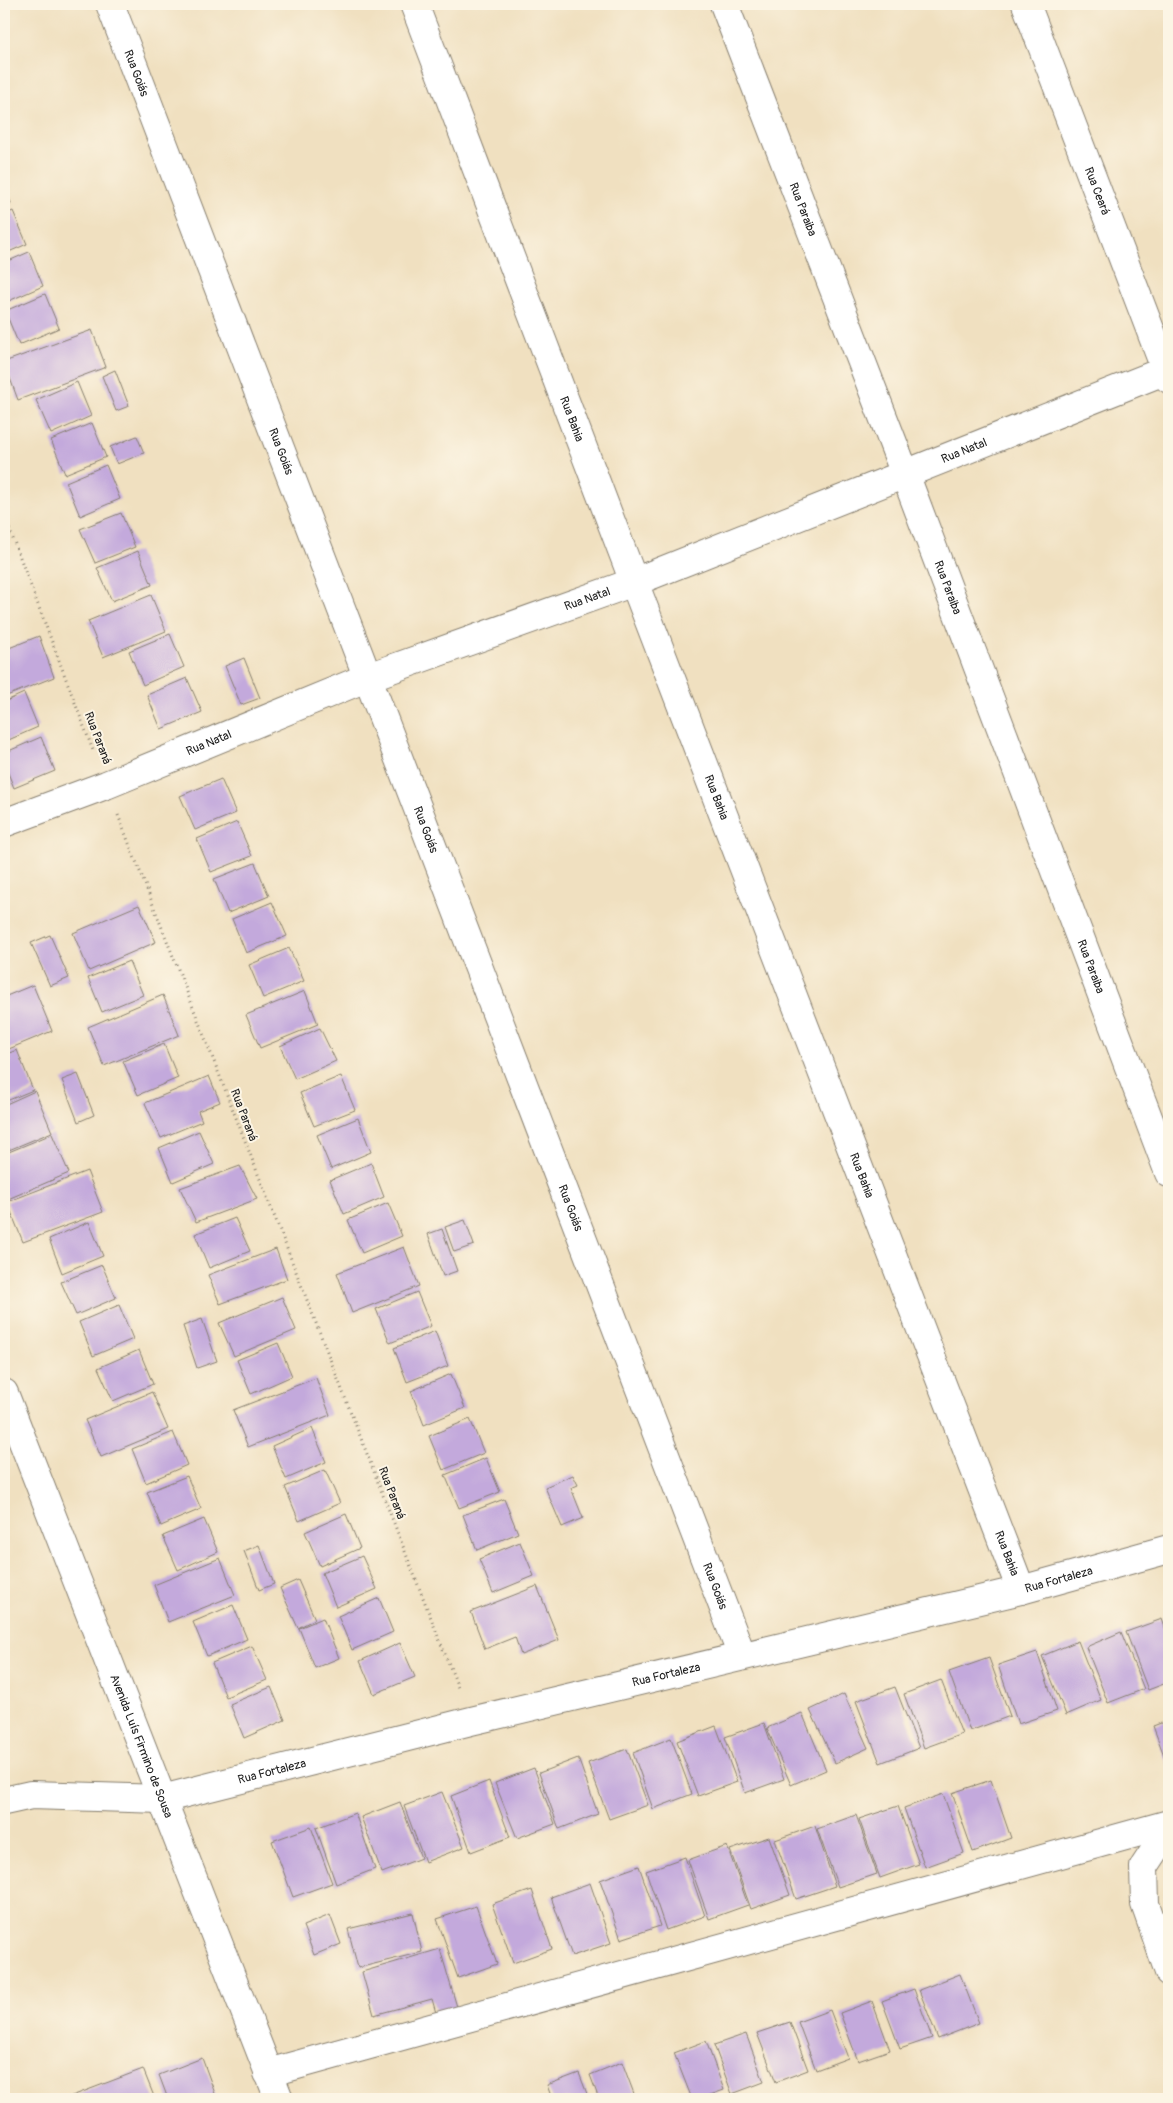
<svg xmlns="http://www.w3.org/2000/svg" width="1173" height="2103" viewBox="0 0 1173 2103" font-family="Pangolin,sans-serif">
  <style>
    .building { fill: #c3a9dc }
    .lines { fill: none; stroke-linecap: round; stroke-linejoin: round }
    .minor-casing { stroke: #867e6e; stroke-width: 30 }
    .major-casing { stroke: #867e6e; stroke-width: 30 }
    .path { stroke: #867e6e; stroke-width: 3; stroke-dasharray: 1 4; stroke-linecap: butt }
    .minor { stroke: #fff; stroke-width: 28 }
    .major { stroke: #fff; stroke-width: 28 }
    .labels { text-anchor: middle; stroke-width: 4; stroke-linejoin: round; paint-order: stroke }
    .street-label { font-size: 12px; fill: #1c1c1c; stroke: #fcf5e5 }
  </style>
  <rect width="100%" height="100%" fill="#fcf5e5"/>
  <filter id="ink" filterUnits="userSpaceOnUse"><feTurbulence type="fractalNoise" baseFrequency=".02" numOctaves="2"/><feDisplacementMap in="SourceGraphic" scale="10" xChannelSelector="R" yChannelSelector="G"/><feConvolveMatrix kernelMatrix="1 2 1 2 8 2 1 2 1" color-interpolation-filters="sRGB"/></filter>
  <filter id="wash" filterUnits="userSpaceOnUse"><feTurbulence type="fractalNoise" baseFrequency=".0096" numOctaves="4" result="noise"/><feDisplacementMap in="SourceGraphic" scale="20" xChannelSelector="R" yChannelSelector="G"/><feGaussianBlur stdDeviation="1.12" result="paint"/><feColorMatrix in="noise" values="0 0 0 0 0 0 0 0 0 0 0 0 0 0 0 0 0 1.4 0 .05"/><feComposite in="paint" operator="in"/></filter>
  <g filter="url(#wash)">
    <rect width="100%" height="100%" fill="#f0e0c0"/>
    <g id="blocks">
      <path class="building" d="M4,186L11,203L4,206Z
        M13,211L27,244L4,254V215Z
        M29,252L43,286L4,303V263Z
        M45,294L59,328L19,345L5,311Z
        M92,330L106,367L18,400L4,362Z
        M115,370L129,406L116,411L102,376Z
        M77,382L91,416L51,434L36,400Z
        M92,423L106,457L65,474L51,440Z
        M137,436L144,453L117,464L110,447Z
        M106,465L120,499L80,516L66,482Z
        M121,513L135,547L95,563L80,529Z
        M138,551L152,585L112,601L97,568Z
        M151,595L166,631L103,657L88,621Z
        M170,634L184,667L143,685L129,651Z
        M39,636L54,677L4,697V650Z
        M244,658L260,698L241,705L225,666Z
        M187,678L202,712L161,729L147,695Z
        M24,693L38,727L4,742V702Z
        M41,737L55,771L14,788L4,763V753Z
        M221,779L236,813L195,830L180,796Z
        M237,822L252,856L211,872L197,839Z
        M255,863L269,896L228,913L214,879Z
        M272,902L287,936L246,953L232,919Z
        M139,905L156,942L89,971L73,933Z
        M50,935L69,978L50,986L31,943Z
        M289,948L304,981L263,998L249,965Z
        M129,961L143,995L102,1012L88,978Z
        M33,985L52,1031L4,1051V997Z
        M305,991L318,1024L260,1048L246,1015Z
        M163,995L179,1035L104,1066L88,1027Z
        M320,1028L336,1061L295,1079L280,1046Z
        M164,1044L178,1078L138,1095L123,1061Z
        M17,1050L33,1090L4,1102V1055Z
        M78,1074L94,1115L78,1122L62,1080Z
        M209,1076L220,1102L198,1111L202,1121L161,1138L145,1103Z
        M341,1076L355,1110L314,1126L300,1093Z
        M35,1091L52,1132L4,1152V1105Z
        M358,1118L371,1152L331,1169L317,1135Z
        M199,1131L214,1164L173,1182L159,1148Z
        M52,1134L69,1173L8,1199L4,1189V1154Z
        M371,1163L384,1197L344,1214L330,1180Z
        M240,1166L257,1199L196,1222L180,1188Z
        M87,1171L103,1212L23,1242L7,1202Z
        M388,1203L402,1236L362,1253L348,1220Z
        M235,1218L250,1251L209,1268L195,1234Z
        M465,1220L474,1245L454,1252L445,1227Z
        M89,1222L103,1256L62,1273L49,1239Z
        M442,1229L457,1271L443,1276L428,1234Z
        M404,1247L419,1286L352,1313L337,1273Z
        M276,1249L287,1279L220,1304L208,1275Z
        M102,1265L116,1298L76,1315L61,1282Z
        M417,1292L431,1326L390,1343L376,1309Z
        M282,1297L296,1330L234,1356L219,1323Z
        M119,1305L133,1339L93,1356L79,1322Z
        M202,1319L217,1361L197,1368L183,1326Z
        M435,1331L448,1366L407,1382L394,1348Z
        M278,1343L292,1376L251,1394L237,1360Z
        M139,1350L153,1384L113,1401L98,1368Z
        M451,1374L465,1408L424,1425L411,1391Z
        M316,1378L330,1415L248,1447L233,1410Z
        M152,1392L168,1429L101,1457L85,1420Z
        M470,1419L484,1453L443,1470L429,1436Z
        M312,1428L326,1462L286,1479L272,1446Z
        M173,1432L187,1465L146,1483L132,1449Z
        M486,1458L500,1492L459,1508L445,1475Z
        M325,1470L340,1503L299,1521L285,1487Z
        M573,1475L578,1485L571,1488L583,1518L562,1527L545,1487Z
        M187,1476L201,1509L161,1526L147,1492Z
        M504,1499L518,1533L477,1550L463,1515Z
        M346,1514L360,1548L320,1566L305,1532Z
        M204,1519L218,1552L178,1570L163,1536Z
        M520,1542L534,1576L493,1593L479,1559Z
        M259,1545L274,1584L259,1590L244,1551Z
        M362,1556L377,1589L336,1607L322,1573Z
        M220,1558L235,1595L168,1622L154,1585Z
        M298,1580L315,1619L298,1628L280,1588Z
        M537,1586L559,1640L521,1655L515,1637L485,1649L471,1612Z
        M379,1598L393,1632L352,1650L338,1616Z
        M233,1605L247,1639L207,1656L193,1622Z
        M323,1618L339,1658L315,1668L299,1628Z
        M1162,1619L1169,1639V1682L1148,1690L1126,1632Z
        M1121,1632L1144,1689L1108,1703L1086,1647Z
        M1078,1641L1101,1700L1066,1715L1042,1656Z
        M400,1643L415,1677L374,1694L360,1661Z
        M252,1646L267,1680L226,1697L212,1663Z
        M1037,1652L1057,1711L1018,1724L998,1665Z
        M989,1658L1010,1716L970,1731L949,1672Z
        M941,1680L962,1734L924,1748L904,1694Z
        M271,1687L285,1720L244,1738L230,1704Z
        M895,1687L919,1748L880,1763L856,1701Z
        M844,1694L868,1748L835,1763L810,1710Z
        M802,1713L826,1770L791,1785L767,1728Z
        M1169,1720V1769L1153,1726Z
        M764,1723L784,1779L745,1793L725,1737Z
        M716,1726L737,1782L698,1796L677,1741Z
        M671,1738L692,1794L653,1809L633,1753Z
        M627,1749L648,1805L609,1819L588,1763Z
        M578,1758L598,1814L559,1829L539,1773Z
        M534,1768L555,1824L517,1838L495,1783Z
        M991,1780L1011,1838L973,1852L952,1793Z
        M489,1781L510,1837L471,1852L451,1796Z
        M442,1792L464,1847L425,1862L404,1806Z
        M943,1794L964,1853L925,1867L904,1808Z
        M400,1802L421,1858L382,1873L361,1817Z
        M898,1806L919,1864L880,1878L859,1819Z
        M355,1813L375,1869L336,1884L316,1828Z
        M856,1815L877,1874L838,1887L817,1829Z
        M815,1826L835,1886L796,1899L775,1840Z
        M311,1827L332,1883L293,1897L272,1841Z
        M769,1837L790,1895L751,1909L730,1850Z
        M727,1846L748,1905L709,1919L688,1860Z
        M685,1857L705,1916L666,1930L646,1871Z
        M639,1866L660,1926L621,1939L600,1880Z
        M590,1883L611,1943L572,1956L551,1897Z
        M532,1890L552,1949L513,1963L492,1904Z
        M476,1906L497,1964L458,1978L437,1919Z
        M413,1913L422,1952L358,1968L348,1929Z
        M330,1915L341,1944L314,1955L303,1926Z
        M440,1949L457,2007L436,2013L432,1999L374,2015L362,1972Z
        M960,1974L979,2023L938,2039L919,1990Z
        M914,1989L932,2038L900,2049L882,2001Z
        M872,2001L890,2050L858,2061L840,2013Z
        M830,2010L848,2058L816,2070L798,2022Z
        M790,2022L808,2070L776,2082L757,2033Z
        M746,2034L764,2082L732,2094L714,2045Z
        M706,2041L724,2090L699,2099H692L674,2053Z
        M202,2058L217,2099H168L159,2075Z
        M622,2062L636,2099H599L590,2075Z
        M143,2069L155,2099H64Z
        M579,2073L589,2099H552L547,2085Z"/>
    </g>
  </g>
  <g filter="url(#ink)">
    <use href="#blocks" fill-opacity="0" stroke="#867e6e" stroke-width="1"/>
    <g class="lines">
      <defs>
        <g id="minor">
          <path id="s1" d="M110,4L742,1656"/>
          <path id="s2" d="M414,4L634,582L1021,1590"/>
          <path id="s3" d="M724,4L905,474L1169,1173"/>
          <path id="s4" d="M1026,4L1169,379"/>
          <path id="s5" d="M4,823L106,785L366,678L634,582L1169,369"/>
          <path id="s6" d="M4,1801L31,1795L162,1799L471,1721L1021,1590L1169,1549"/>
          <path d="M1169,1829L1144,1867L1145,1904L1169,1972"/>
          <path d="M268,2073L1169,1824"/>
        </g>
        <g id="major">
          <path id="s7" d="M4,1393L279,2099"/>
        </g>
      </defs>
      <use href="#minor" class="minor-casing"/>
      <use href="#major" class="major-casing"/>
      <path class="path" d="M4,515L94,753
        M118,815L459,1690"/>
      <use href="#minor" class="minor"/>
      <use href="#major" class="major"/>
    </g>
  </g>
  <g class="labels">
    <g class="street-label">
      <text dy="4" stroke="none"><textPath href="#s1" startOffset="74">Rua Goiás</textPath></text>
      <text dy="4" stroke="none"><textPath href="#s4" startOffset="200">Rua Ceará</textPath></text>
      <text dy="4" stroke="none"><textPath href="#s3" startOffset="220">Rua Paraiba</textPath></text>
      <text dy="4" stroke="none"><textPath href="#s2" startOffset="444">Rua Bahia</textPath></text>
      <text dy="4" stroke="none"><textPath href="#s5" startOffset="1030">Rua Natal</textPath></text>
      <text dy="4" stroke="none"><textPath href="#s1" startOffset="479">Rua Goiás</textPath></text>
      <text dy="4" stroke="none"><textPath href="#s3" startOffset="625">Rua Paraiba</textPath></text>
      <text dy="4" stroke="none"><textPath href="#s5" startOffset="625">Rua Natal</textPath></text>
      <text transform="translate(98 738) rotate(69)" y="4">Rua Paraná</text>
      <text dy="4" stroke="none"><textPath href="#s5" startOffset="220">Rua Natal</textPath></text>
      <text dy="4" stroke="none"><textPath href="#s2" startOffset="849">Rua Bahia</textPath></text>
      <text dy="4" stroke="none"><textPath href="#s1" startOffset="884">Rua Goiás</textPath></text>
      <text dy="4" stroke="none"><textPath href="#s3" startOffset="1030">Rua Paraiba</textPath></text>
      <text transform="translate(244 1115) rotate(69)" y="4">Rua Paraná</text>
      <text dy="4" stroke="none"><textPath href="#s2" startOffset="1254">Rua Bahia</textPath></text>
      <text dy="4" stroke="none"><textPath href="#s1" startOffset="1289">Rua Goiás</textPath></text>
      <text transform="translate(392 1493) rotate(69)" y="4">Rua Paraná</text>
      <text dy="4" stroke="none"><textPath href="#s2" startOffset="1659">Rua Bahia</textPath></text>
      <text dy="4" stroke="none"><textPath href="#s6" startOffset="1082">Rua Fortaleza</textPath></text>
      <text dy="4" stroke="none"><textPath href="#s1" startOffset="1694">Rua Goiás</textPath></text>
      <text dy="4" stroke="none"><textPath href="#s6" startOffset="678">Rua Fortaleza</textPath></text>
      <text dy="4" stroke="none"><textPath href="#s7" startOffset="379">Avenida Luís Firmino de Sousa</textPath></text>
      <text dy="4" stroke="none"><textPath href="#s6" startOffset="272">Rua Fortaleza</textPath></text>
    </g>
  </g>
  <rect width="1173" height="2103" fill="none" stroke="#fcf5e5" stroke-width="20"/>
</svg>
